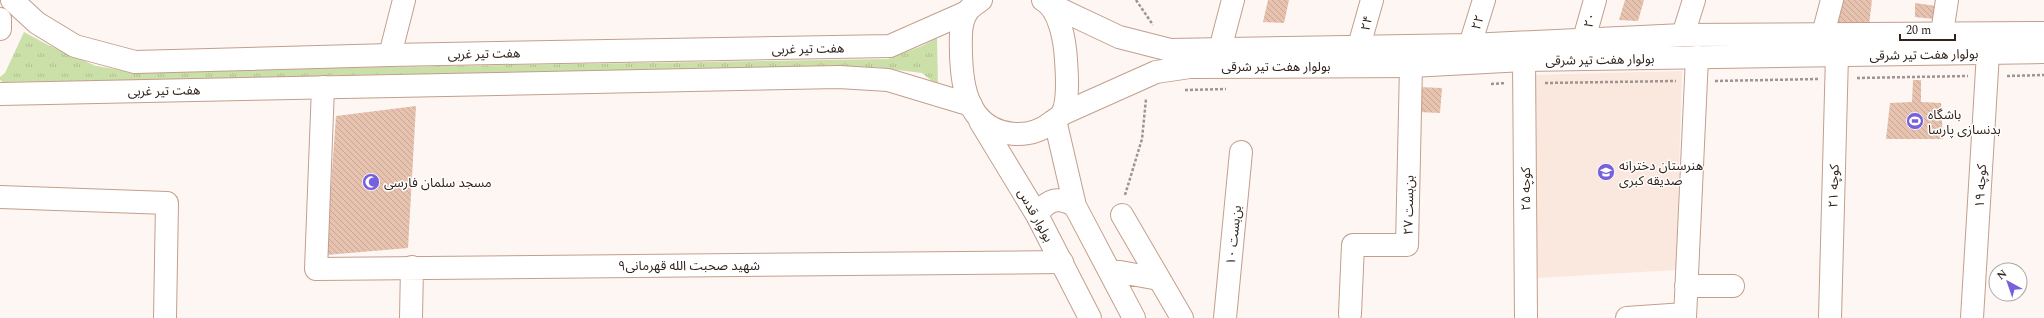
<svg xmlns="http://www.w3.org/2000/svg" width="2044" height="318" viewBox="0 0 2044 318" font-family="Spectral,'Noto Sans Arabic',serif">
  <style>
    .built { fill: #fae7de }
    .grass { fill: url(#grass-tufts) }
    .building { fill: url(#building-back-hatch) }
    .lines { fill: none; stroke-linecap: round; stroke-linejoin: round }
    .street-casing { stroke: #c29f8d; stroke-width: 24 }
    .secondary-casing { stroke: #c29f8d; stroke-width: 24 }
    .primary-casing { stroke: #c29f8d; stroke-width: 24 }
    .path { stroke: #9f948f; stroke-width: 2.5; stroke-dasharray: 3 2; stroke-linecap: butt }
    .street { stroke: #fff; stroke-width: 22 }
    .secondary { stroke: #fff; stroke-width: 22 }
    .primary { stroke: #fff; stroke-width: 22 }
    .labels { text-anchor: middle; stroke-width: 3; stroke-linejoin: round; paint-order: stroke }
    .street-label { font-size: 13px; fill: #31231c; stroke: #fff }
    .poi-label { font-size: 13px; fill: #31231c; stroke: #fff; text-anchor: start }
  </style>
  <defs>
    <pattern id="grass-tufts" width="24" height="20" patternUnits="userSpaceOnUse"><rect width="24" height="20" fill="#cbdfa8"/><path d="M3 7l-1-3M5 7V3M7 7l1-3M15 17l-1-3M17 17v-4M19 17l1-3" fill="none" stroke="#afbf90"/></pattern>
    <pattern id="building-back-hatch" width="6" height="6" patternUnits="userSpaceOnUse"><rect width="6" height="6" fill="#e6c2af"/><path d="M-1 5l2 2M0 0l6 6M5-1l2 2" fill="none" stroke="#c6a696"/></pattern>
  </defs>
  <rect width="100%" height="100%" fill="#fef6f2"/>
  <path class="built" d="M1682,71L1676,270L1535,278L1532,75Z"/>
  <path class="grass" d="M24,32L48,45L96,66L127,71L888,59L922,46L937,38L938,86L922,73L874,67L741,71L345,75L201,80L3,82L0,80V77L5,73Z"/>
  <path class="building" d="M1268,0H1289L1284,23L1263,22Z
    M1625,0H1644L1638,21L1619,20Z
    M1836,0H1872L1869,25H1830Z
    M1915,3L1936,6L1934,19L1915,17Z
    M1913,80H1921V102L1941,103L1943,139H1886L1890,103L1912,102Z
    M1418,87L1442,88L1440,113L1419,112Z
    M416,106L408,248L326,255L336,116Z"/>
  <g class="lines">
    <defs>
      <path id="street" d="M1942,33L1947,0
        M1823,34L1832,0
        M1683,35L1694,0
        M1584,39L1595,0
        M1470,45L1484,0
        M1359,46L1372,0
        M1222,49L1223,38L1233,0
        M390,55L404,0
        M1524,60L1526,318
        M323,87L316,269L1062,262
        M0,197L167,203L165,318
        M1122,215L1182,318
        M1686,286H1733
        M1350,314L1353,245H1407L1411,66
        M411,318L412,267
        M1225,318L1241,152
        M1627,318L1685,314
        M1685,318L1697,57
        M1830,318L1837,55
        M1972,318L1988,53"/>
      <path id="secondary" d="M12,0L37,23L75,46L135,62L390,55L890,46L967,12
        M1049,4L1119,37L1170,50L1470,45L1683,35L2044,33
        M0,19V29
        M0,94L839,77L888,80L971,105
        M1062,114L1156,72L1190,67L1411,66L1524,60L2044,52"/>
      <path id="primary" d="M981,0C977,3 970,7 967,12C959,24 961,42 961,56C962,76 964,98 976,114C994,138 1030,140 1052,122C1055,120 1060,117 1062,114C1069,102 1067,74 1066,60C1065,42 1060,9 1043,0
        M1055,120L1075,206L1134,318
        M980,121L1037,215L1090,318
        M1037,215C1047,199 1059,196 1075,206
        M1109,270L1159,279"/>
    </defs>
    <use href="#street" class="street-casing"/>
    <use href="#secondary" class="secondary-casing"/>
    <use href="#primary" class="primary-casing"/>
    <path class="path" d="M1136,0L1153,25
      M2007,76L2044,75
      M1857,78L1968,76
      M1715,81L1818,79
      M1545,83L1676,81
      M1491,84L1506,83
      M1185,90L1226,89
      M1125,195L1142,139L1146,99"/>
    <use href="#street" class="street"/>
    <use href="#secondary" class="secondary"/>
    <use href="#primary" class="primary"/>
  </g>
  <defs>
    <symbol id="stadium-disc" viewBox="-11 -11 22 22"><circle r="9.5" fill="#7760db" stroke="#fff"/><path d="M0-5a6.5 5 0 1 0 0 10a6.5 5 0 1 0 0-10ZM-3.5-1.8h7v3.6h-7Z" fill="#fff"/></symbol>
    <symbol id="school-disc" viewBox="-11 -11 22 22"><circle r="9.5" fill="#7760db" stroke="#fff"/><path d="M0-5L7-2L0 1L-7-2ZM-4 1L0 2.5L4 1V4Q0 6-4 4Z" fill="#fff"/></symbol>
    <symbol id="mosque-disc" viewBox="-11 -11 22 22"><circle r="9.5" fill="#7760db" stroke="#fff"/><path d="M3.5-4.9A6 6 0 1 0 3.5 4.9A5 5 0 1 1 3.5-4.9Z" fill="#fff"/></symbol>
  </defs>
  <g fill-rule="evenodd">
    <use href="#stadium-disc" x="1905" y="111" width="20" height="20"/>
    <use href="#school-disc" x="1596" y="162" width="20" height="20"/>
    <use href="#mosque-disc" x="361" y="172" width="20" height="20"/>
  </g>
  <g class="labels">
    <g class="street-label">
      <text transform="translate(1589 20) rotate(-75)" y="5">۲۰</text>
      <text transform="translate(1477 22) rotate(-73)" y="5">۲۲</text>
      <text transform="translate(1366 23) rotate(-75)" y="5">۲۴</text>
      <text transform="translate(808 48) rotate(-1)" y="5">هفت تیر غربی</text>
      <text transform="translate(484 53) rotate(-1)" y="5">هفت تیر غربی</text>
      <text transform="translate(1924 54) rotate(-1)" y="5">بولوار هفت تیر شرقی</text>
      <text transform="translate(1600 59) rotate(-1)" y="5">بولوار هفت تیر شرقی</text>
      <text x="1276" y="71">بولوار هفت تیر شرقی</text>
      <text transform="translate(164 90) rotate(-1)" y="5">هفت تیر غربی</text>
      <text transform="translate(1833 186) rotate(-88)" y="5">کوچه ۲۱</text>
      <text transform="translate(1980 186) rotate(-87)" y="5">کوچه ۱۹</text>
      <text transform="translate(1525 189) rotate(-90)" y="5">کوچه ۲۵</text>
      <text transform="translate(1408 205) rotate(-89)" y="5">بن‌بست ۲۷</text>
      <text transform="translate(1036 215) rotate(61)" y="5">بولوار قدس</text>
      <text transform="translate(1233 235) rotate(-84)" y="5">بن‌بست ۱۰</text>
      <text x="689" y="270">شهید صحبت الله قهرمانی۹</text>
    </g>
    <g class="poi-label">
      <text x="1928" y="119">باشگاه<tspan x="1928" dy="15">بدنسازی پارسا</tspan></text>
      <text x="1619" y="170">هنرستان دخترانه<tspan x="1619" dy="15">صدیقه کبری</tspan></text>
      <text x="384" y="187">مسجد سلمان فارسی</text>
    </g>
  </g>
  <g transform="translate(2008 282) rotate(320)"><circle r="19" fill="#ffffff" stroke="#ada7a4"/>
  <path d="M0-3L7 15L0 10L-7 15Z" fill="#7760db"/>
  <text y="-6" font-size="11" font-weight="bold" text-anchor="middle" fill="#31231c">N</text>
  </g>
  <path d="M1900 34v6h55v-6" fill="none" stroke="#31231c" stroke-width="2"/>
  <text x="1906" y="34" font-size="12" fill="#31231c" stroke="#ffffff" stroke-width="3" paint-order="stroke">20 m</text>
</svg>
